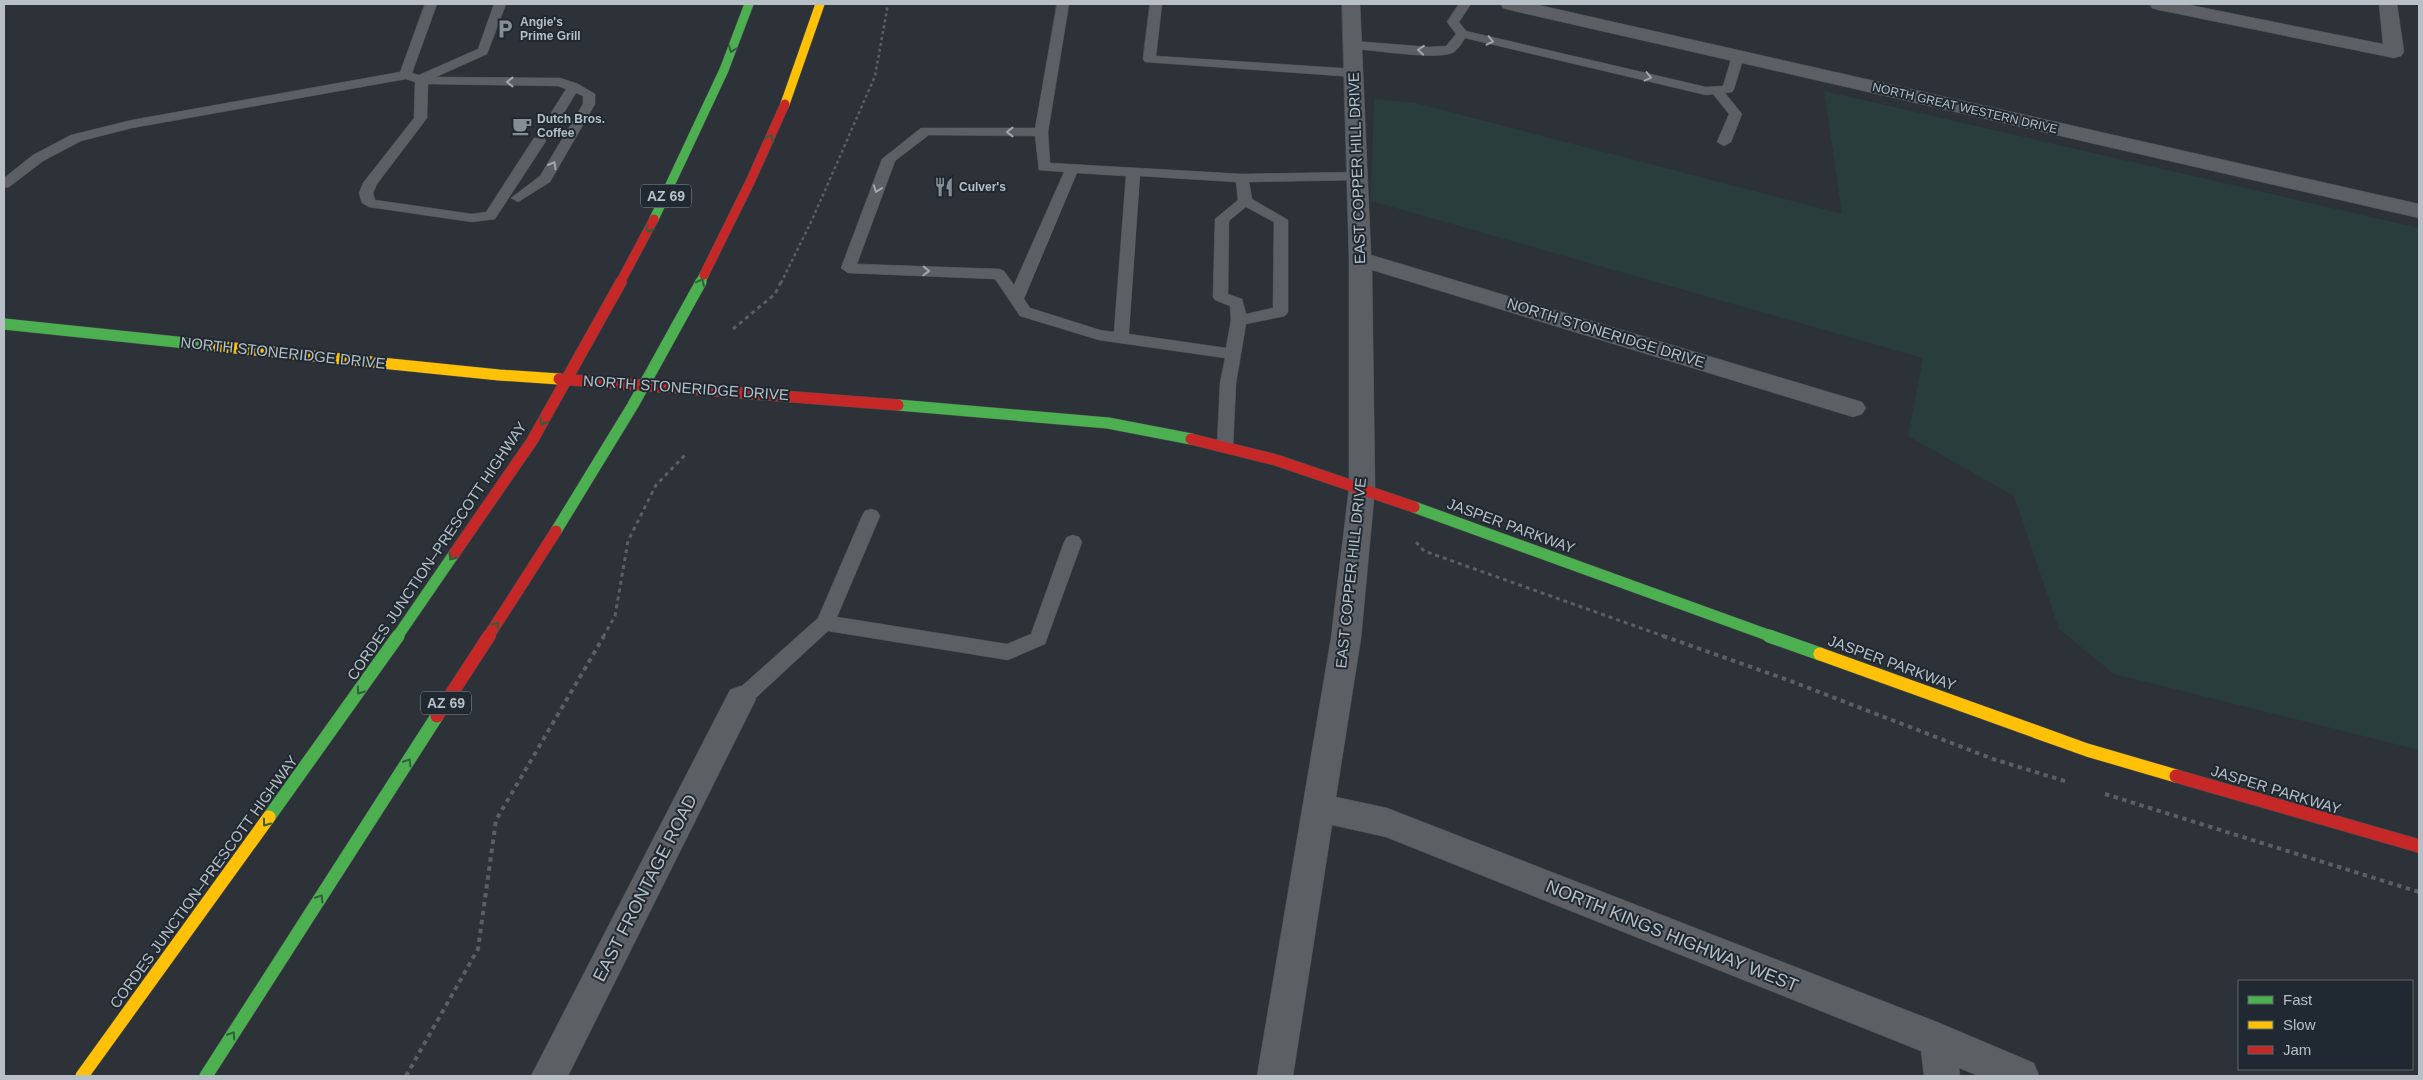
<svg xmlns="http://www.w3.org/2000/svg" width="2423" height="1080" viewBox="0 0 2423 1080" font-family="Arial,sans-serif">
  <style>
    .green { fill: #2a3d3d }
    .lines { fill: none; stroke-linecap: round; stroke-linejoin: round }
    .lane-casing { stroke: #4a4e52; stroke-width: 1 }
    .street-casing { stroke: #4a4e52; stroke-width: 1 }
    .fast-far2-casing { stroke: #4a4e52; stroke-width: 10 }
    .fast-far1-casing { stroke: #4a4e52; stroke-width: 12 }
    .fast-casing { stroke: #4a4e52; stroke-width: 14 }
    .slow-far2-casing { stroke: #4a4e52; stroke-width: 10 }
    .slow-far1-casing { stroke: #4a4e52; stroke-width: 12 }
    .slow-casing { stroke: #4a4e52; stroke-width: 14 }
    .jam-far2-casing { stroke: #4a4e52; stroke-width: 10 }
    .jam-far1-casing { stroke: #4a4e52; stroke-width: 12 }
    .jam-casing { stroke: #4a4e52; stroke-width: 14 }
    .path-far2 { stroke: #5a5f62; stroke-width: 2.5; stroke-dasharray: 3 3; stroke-linecap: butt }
    .path-far1 { stroke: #5a5f62; stroke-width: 3; stroke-dasharray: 4 4; stroke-linecap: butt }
    .path { stroke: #5a5f62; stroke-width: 4; stroke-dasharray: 4.5 4.5; stroke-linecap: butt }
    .lane { fill: #5c6065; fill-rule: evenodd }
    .street { fill: #5c6065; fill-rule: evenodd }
    .fast-far2 { stroke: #4caf50; stroke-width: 9 }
    .fast-far1 { stroke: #4caf50; stroke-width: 11 }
    .fast { stroke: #4caf50; stroke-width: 13 }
    .slow-far2 { stroke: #ffc107; stroke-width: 9 }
    .slow-far1 { stroke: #ffc107; stroke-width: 11 }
    .slow { stroke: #ffc107; stroke-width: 13 }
    .jam-far2 { stroke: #c62828; stroke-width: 9 }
    .jam-far1 { stroke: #c62828; stroke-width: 11 }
    .jam { stroke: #c62828; stroke-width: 13 }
    .oneway { stroke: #a0a7ae }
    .oneway2 { stroke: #325f3d }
    .labels { text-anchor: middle; stroke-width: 4; stroke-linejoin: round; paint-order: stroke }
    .far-poi-label { font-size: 12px; font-weight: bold; fill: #b7bfc7; stroke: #202931; text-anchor: start }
    .far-street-label { font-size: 12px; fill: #b7bfc7; stroke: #202931 }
    .shield { fill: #202931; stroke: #8a929a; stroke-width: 1 }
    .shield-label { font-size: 14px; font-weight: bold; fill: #b7bfc7 }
    .street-label { font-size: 15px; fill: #b7bfc7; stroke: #202931 }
    .near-street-label { font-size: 18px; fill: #b7bfc7; stroke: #202931 }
  </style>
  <rect width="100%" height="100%" fill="#2c3237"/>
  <path class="green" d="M1824,91L2419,228V750L2114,674L2059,629L2014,496L1908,436L1923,358L1371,201L1374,99L1416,103L1842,214Z"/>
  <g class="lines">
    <defs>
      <path id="lane" d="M425,4H437L412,73L419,75L478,49L494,4H506L487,54L436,77L560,78L578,84L595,94V104L550,182L518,202L511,198L540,176L583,104V96L576,93L562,116L557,117L551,113L566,89L558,86L428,84L427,118L377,184L373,193L375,200L472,214L486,212L534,138H544L546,141L495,219L472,222L369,207L362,203L359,193L363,183L414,118L415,82L406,79L132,128L81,141L43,161L9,187L4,188V178L33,155L71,135L132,120L400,72Z
        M1057,4H1069L1048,132L1050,163L1242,174L1358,172L1365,176L1358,180L1249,182L1252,199L1288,220V312L1285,316L1246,324L1236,383L1233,446L1231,450L1225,452L1219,450L1217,446L1220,383L1225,358L1099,340L1020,316L995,279L848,273L841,268L882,159L921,128H1035ZM929,135L1035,136L1039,170L1064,172L1014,285L1004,271L999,269L857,264L895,161ZM1077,173L1126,176L1114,332L1100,330L1030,308L1024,299ZM1140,176L1236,182L1238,200L1215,219L1213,297L1215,300L1230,306L1231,320L1226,348L1129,334ZM1246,207L1274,222L1273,308L1246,314L1242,299L1228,294L1229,221Z
        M1150,4H1162L1156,56L1355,69L1361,73L1355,77L1145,62L1143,59Z
        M1459,4H1471L1459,22L1466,31L1706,87L1723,86L1732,56L1738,52L1742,53L1744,56L1734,89L1732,92L1725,93L1742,114L1731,142L1724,146L1717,142L1729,114L1713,94L1706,95L1465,38C1462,43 1457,51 1452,53C1434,60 1375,50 1353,49L1347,45L1353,41L1429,47L1446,46L1456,34L1447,22Z
        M871,509L877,511L880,516L837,617L1007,644L1031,634L1064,542L1067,537L1073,535L1079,537L1082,542L1045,644L1008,660L828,631L748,705L741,707L734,705L731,699L734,693L818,618L862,516L865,511Z"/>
      <path id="street" d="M1342,4H1360L1371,255L1862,402L1866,408L1862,414L1853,417L1372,270L1375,488L1361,638L1336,797L1387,808L1937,1022L2034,1063L2039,1076H1979L1959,1068L1960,1076H1924L1921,1051L1386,837L1332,825L1293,1076H1257L1331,638L1349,488V259Z
        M1501,4H1534L2419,204V218L1510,10L1503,8Z
        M2150,4H2185L2383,44L2379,4H2397L2404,52L2401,56L2394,58L2159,10L2152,8Z
        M741,686L752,690L756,699L568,1076H531L730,690Z"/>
      <path id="fast-far2" d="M654,219L724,70L749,4
        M700,283L704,275"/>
      <path id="fast-far1" d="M4,324L215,346
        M898,405L1108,423L1191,439
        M1414,507L1773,637
        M556,531L633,405L701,282
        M397,637L454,554"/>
      <path id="fast" d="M1769,636L1820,654
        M269,817L398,636
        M206,1076L437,716"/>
      <path id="slow-far2" d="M785,104L820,4"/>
      <path id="slow-far1" d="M215,346L499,375L559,379"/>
      <path id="slow" d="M1820,654L2087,750L2176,776
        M82,1076L269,817"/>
      <path id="jam-far2" d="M704,275L750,182L785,104
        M620,283L654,219"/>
      <path id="jam-far1" d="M559,379L898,405
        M1191,439L1276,460L1414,507
        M454,554L532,441L621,282
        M488,637L556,531"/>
      <path id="jam" d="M437,716L489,636
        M2176,776L2419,846"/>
    </defs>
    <use href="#lane" class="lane-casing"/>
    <use href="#street" class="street-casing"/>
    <use href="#fast-far2" class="fast-far2-casing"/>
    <use href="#fast-far1" class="fast-far1-casing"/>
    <use href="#fast" class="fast-casing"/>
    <use href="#slow-far2" class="slow-far2-casing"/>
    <use href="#slow-far1" class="slow-far1-casing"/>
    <use href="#slow" class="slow-casing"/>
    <use href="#jam-far2" class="jam-far2-casing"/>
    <use href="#jam-far1" class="jam-far1-casing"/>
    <use href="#jam" class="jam-casing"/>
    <path class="path-far2" d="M781,283L812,220L875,76L888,4"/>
    <path class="path-far1" d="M733,329L775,294L781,282
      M1416,542L1424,551L1666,637
      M603,637L615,616L628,541L656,485L686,454"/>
    <path class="path" d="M1663,636L1788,680L1993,759L2068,782
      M2105,794L2419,892
      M406,1076L478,949L496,820L604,636"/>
    <use href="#lane" class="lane"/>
    <use href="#street" class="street"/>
    <use href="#fast-far2" class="fast-far2"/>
    <use href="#fast-far1" class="fast-far1"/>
    <use href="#fast" class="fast"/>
    <use href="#slow-far2" class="slow-far2"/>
    <use href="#slow-far1" class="slow-far1"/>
    <use href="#slow" class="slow"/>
    <use href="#jam-far2" class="jam-far2"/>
    <use href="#jam-far1" class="jam-far1"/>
    <use href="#jam" class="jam"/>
  </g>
  <defs><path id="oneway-chevron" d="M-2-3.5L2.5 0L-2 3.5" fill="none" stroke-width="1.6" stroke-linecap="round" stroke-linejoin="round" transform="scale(1.25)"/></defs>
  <g class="oneway">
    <use href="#oneway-chevron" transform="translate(1490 41) rotate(13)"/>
    <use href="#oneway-chevron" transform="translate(1421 50) rotate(-175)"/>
    <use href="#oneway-chevron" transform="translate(1648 77) rotate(13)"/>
    <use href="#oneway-chevron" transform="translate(510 82) rotate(180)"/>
    <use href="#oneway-chevron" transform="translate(1010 132) rotate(-180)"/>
    <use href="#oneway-chevron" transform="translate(553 165) rotate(-60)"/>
    <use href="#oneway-chevron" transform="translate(877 189) rotate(110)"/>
    <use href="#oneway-chevron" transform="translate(926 271) rotate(2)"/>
  </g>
  <g class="oneway2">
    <use href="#oneway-chevron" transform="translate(732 49) rotate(111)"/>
    <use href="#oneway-chevron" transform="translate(770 138) rotate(-65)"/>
    <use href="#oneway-chevron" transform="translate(649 229) rotate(117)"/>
    <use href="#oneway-chevron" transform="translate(701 282) rotate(-64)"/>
    <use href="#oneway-chevron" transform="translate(543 422) rotate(120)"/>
    <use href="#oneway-chevron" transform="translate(452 557) rotate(125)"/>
    <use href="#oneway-chevron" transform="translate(496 625) rotate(-57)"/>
    <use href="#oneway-chevron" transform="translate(360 691) rotate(125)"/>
    <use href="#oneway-chevron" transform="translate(408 762) rotate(-57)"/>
    <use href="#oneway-chevron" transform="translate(266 823) rotate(126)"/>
    <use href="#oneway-chevron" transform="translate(320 898) rotate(-57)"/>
    <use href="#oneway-chevron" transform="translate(232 1035) rotate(-57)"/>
  </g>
  <defs>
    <symbol id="parking-bare" viewBox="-9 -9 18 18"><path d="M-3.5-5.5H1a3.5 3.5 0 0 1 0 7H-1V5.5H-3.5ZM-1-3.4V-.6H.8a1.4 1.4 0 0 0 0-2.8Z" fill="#868e95" stroke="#202931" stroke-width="2.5" paint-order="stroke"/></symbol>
    <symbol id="cafe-bare" viewBox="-9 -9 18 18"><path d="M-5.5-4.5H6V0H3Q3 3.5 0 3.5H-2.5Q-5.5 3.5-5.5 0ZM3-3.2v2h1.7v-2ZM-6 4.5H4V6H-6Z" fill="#868e95" stroke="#202931" stroke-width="2.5" paint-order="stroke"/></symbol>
    <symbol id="restaurant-bare" viewBox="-9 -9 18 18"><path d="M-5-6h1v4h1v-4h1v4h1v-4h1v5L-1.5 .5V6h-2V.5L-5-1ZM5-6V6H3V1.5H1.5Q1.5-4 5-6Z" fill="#868e95" stroke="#202931" stroke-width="2.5" paint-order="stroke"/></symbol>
  </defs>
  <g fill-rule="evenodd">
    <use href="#parking-bare" x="491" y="15" width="28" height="28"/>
    <use href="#cafe-bare" x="508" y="112" width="28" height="28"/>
    <use href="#restaurant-bare" x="930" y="173" width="28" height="28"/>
  </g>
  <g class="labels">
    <g class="far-poi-label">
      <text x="520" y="26">Angie's<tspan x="520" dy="14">Prime Grill</tspan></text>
      <text x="537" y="123">Dutch Bros.<tspan x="537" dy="14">Coffee</tspan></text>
      <text x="959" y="191">Culver's</text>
    </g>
    <g class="far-street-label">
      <text transform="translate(1965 108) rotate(13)" y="4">NORTH GREAT WESTERN DRIVE</text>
    </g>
    <g class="shield">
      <rect x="641" y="184.5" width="50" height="23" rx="4"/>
      <rect x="421" y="691.5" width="50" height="23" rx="4"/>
    </g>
    <g class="shield-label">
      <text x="666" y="201">AZ 69</text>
      <text x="446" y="708">AZ 69</text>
    </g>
    <g class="street-label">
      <text transform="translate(1357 168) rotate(-92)" y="5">EAST COPPER HILL DRIVE</text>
      <text transform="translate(1606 333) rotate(17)" y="5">NORTH STONERIDGE DRIVE</text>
      <text transform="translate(283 353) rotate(6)" y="5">NORTH STONERIDGE DRIVE</text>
      <text transform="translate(686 388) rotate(4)" y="5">NORTH STONERIDGE DRIVE</text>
      <text transform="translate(1511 526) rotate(20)" y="5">JASPER PARKWAY</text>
      <text transform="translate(437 551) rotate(-56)" y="5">CORDES JUNCTION–PRESCOTT HIGHWAY</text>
      <text transform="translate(1351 573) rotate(-84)" y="5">EAST COPPER HILL DRIVE</text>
      <text transform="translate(1892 663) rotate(20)" y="5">JASPER PARKWAY</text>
      <text transform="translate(2276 790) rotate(17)" y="5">JASPER PARKWAY</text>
      <text transform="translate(204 882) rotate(-54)" y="5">CORDES JUNCTION–PRESCOTT HIGHWAY</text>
    </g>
    <g class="near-street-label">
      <text transform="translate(645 888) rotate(-63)" y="6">EAST FRONTAGE ROAD</text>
      <text transform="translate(1672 936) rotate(22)" y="6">NORTH KINGS HIGHWAY WEST</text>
    </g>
  </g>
  <rect width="2423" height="1080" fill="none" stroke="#b7bfc7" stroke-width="10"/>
  <rect x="2238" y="980" width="175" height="90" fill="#202931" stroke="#5c656d"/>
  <rect x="2248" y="996" width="25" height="8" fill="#4caf50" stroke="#5c656d"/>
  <text x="2283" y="1005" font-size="15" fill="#b7bfc7">Fast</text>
  <rect x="2248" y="1021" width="25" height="8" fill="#ffc107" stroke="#5c656d"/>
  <text x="2283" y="1030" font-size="15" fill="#b7bfc7">Slow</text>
  <rect x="2248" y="1046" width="25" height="8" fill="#c62828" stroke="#5c656d"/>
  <text x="2283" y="1055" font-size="15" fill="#b7bfc7">Jam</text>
</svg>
